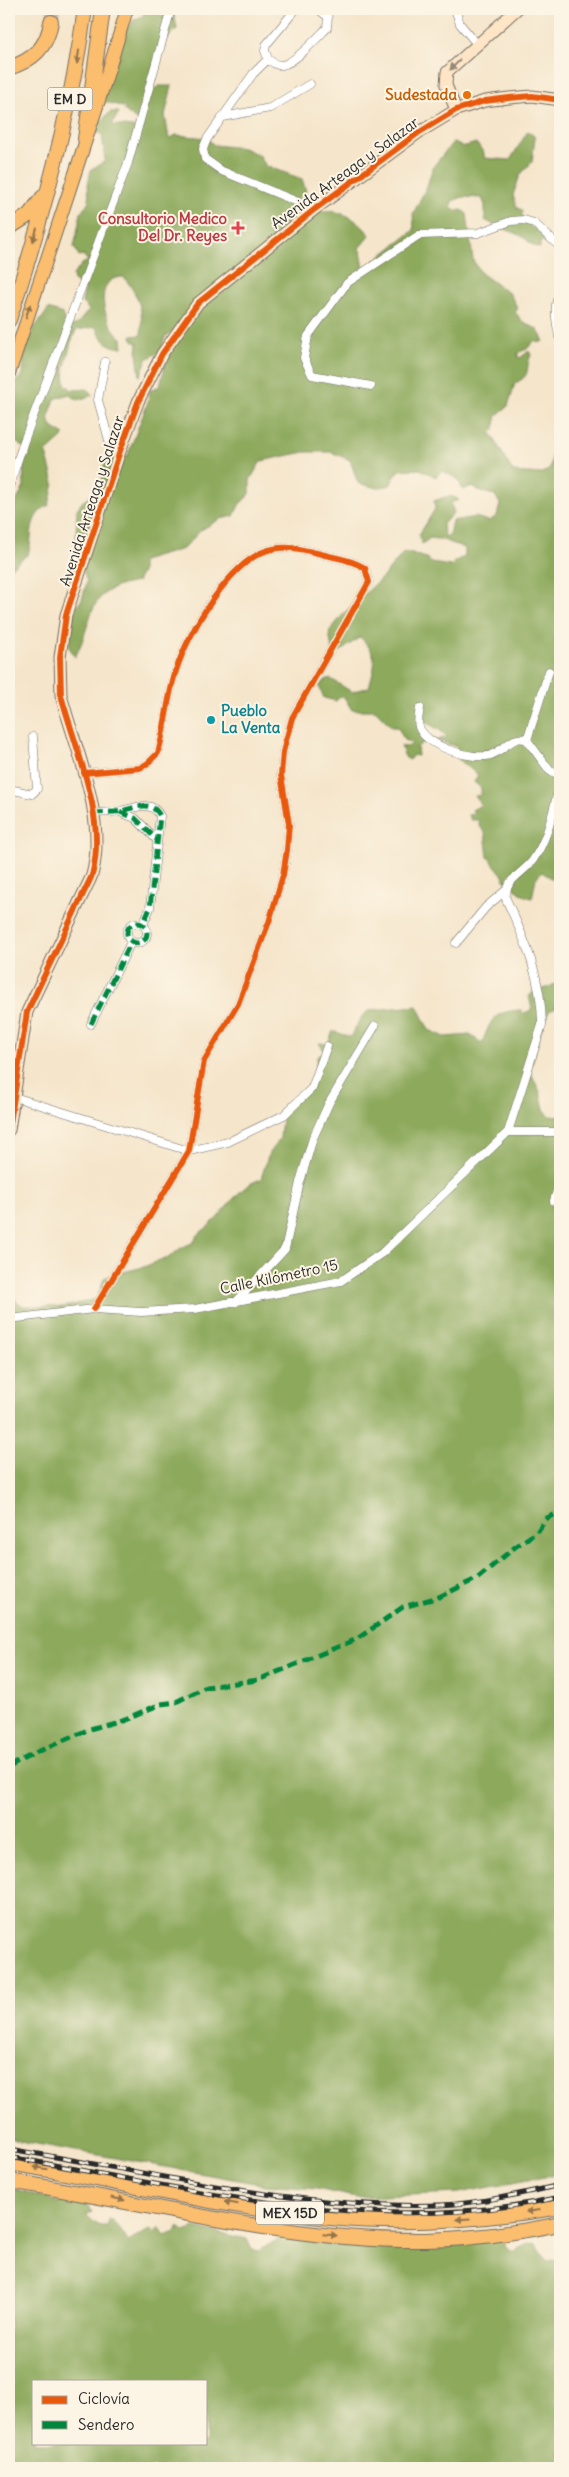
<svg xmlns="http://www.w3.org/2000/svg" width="569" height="2477" viewBox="0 0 569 2477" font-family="Delius,sans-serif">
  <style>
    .forest { fill: #8ca95b; stroke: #5c6a43; fill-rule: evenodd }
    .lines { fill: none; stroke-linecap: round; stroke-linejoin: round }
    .highway-tunnel { stroke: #cdc0aa; stroke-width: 14; stroke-dasharray: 14 7; stroke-linecap: butt }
    .street-casing { stroke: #726c63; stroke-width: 9 }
    .secondary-casing { stroke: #726c63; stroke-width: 13 }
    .primary-casing { stroke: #726c63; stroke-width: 14 }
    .highway-casing { stroke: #726c63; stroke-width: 16 }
    .street { stroke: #fff; stroke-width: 8 }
    .secondary { stroke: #fde5c5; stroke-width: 11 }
    .primary { stroke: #fbbd6e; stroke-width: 12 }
    .highway { stroke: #fbbd6e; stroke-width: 14 }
    .rail-casing { stroke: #2b2b2b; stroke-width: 5 }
    .rail { stroke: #fcf5e5; stroke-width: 3; stroke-dasharray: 9; stroke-linecap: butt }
    .quiet { stroke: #00873e; stroke-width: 5; stroke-dasharray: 10 5; stroke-linecap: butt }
    .cycleway-casing { stroke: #fcf5e5; stroke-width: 9 }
    .cycleway { stroke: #e8590c; stroke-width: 6 }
    .oneway { fill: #93744c }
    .oneway2 { fill: #948878 }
    .food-dot { fill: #e8710a; stroke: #fcf5e5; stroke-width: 2 }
    .health-dot { fill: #e0444e; stroke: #fcf5e5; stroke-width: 2 }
    .culture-dot { fill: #0f9aa8; stroke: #fcf5e5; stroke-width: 2 }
    .labels { text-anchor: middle; stroke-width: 4; stroke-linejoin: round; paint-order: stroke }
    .shield { fill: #fcf5e5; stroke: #6a6863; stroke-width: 1 }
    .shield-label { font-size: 14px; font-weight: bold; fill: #2b2b2b }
    .food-label { font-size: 15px; font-weight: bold; fill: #c56008; stroke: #fcf5e5; text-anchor: end }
    .street-label { font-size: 15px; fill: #2b2b2b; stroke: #fcf5e5 }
    .health-label { font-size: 15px; font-weight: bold; fill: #be3a42; stroke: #fcf5e5; text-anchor: end }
    .culture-label { font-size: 15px; font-weight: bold; fill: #0d838f; stroke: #fcf5e5; text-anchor: start }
  </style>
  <rect width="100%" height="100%" fill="#fcf5e5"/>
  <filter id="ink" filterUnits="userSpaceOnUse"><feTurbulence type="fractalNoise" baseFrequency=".02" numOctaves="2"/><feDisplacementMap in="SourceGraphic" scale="10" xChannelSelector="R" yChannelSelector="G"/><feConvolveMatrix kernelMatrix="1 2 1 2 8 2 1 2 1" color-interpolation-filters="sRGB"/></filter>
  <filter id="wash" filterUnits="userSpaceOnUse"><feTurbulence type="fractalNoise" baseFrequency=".0096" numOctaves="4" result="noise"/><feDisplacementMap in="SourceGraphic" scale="20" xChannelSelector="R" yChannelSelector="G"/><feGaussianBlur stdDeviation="1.12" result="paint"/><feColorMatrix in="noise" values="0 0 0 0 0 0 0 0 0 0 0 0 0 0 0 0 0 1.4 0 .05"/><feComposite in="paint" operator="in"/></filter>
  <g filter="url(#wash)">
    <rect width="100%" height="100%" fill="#f5e5ca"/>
    <path class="forest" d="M144,9H173L177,29L162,44L150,82L153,90L159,86H172L165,115L169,139L176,135L207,138L214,145L243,148L259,155L266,166L302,179L306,191L293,204V213L296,219C326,204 350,210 370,235L359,248L361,250L364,269L414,230L413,214L427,186L433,167L453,142L463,147L476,143L484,153V158L510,160L528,131L535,137L532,162L520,175L513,195L517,208L522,210V216L530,226L554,242L540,241V248C531,246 530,242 523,237C511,230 497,228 485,220V205L482,198L463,197L452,201L451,208L456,211L462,210L467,214L473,260L481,273L510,294L518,309L515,312L523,322L537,329L544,341L538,343L535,340L528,348L518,353V357L520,358L529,351L531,355C524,369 533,375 515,383L508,406L497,415L494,430L491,433L513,472L541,474L550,469L553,450L557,441H560V884L542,872L536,878L532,898L525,896L506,882L502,874L488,857L485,832L479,826V820H471L468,815L474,813L472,810L481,805L475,796L481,795V788L474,782L478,775L457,758V747L437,740L447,737C437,726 432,727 420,719L427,740L417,747L418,756L413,755L409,760L405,757L401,746L408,747L412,743L404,740L398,727H392L375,710H352L344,697L340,696L336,701L324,698L319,686L327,679H331L352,692L369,687C376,663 379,656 360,637L341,651L332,650L329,632L345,612L383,577L404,552L427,558L431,563L451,566L457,560L465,557V548L443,540L430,538L422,544L419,535L435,509L434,501C443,498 450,493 459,500L450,503L454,512L443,524L444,536H449L452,521L475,517L489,521L497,516L500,504L495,495L482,492L472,486L463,490L458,479L442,471L436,477L420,469L399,470L390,485L377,488L358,483L350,460L331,452H305L261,461L250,480V494L239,505L234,516L220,519L201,530L183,549L142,561V572L137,582C83,590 96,618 75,657L69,647L72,614L82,599L87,582L83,569V556L76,540L77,509L83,501L99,492L105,461L110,457H127L148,402L150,390L160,386L168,353L179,326L165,337L161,351L147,359L140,376L137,353L138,343L133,341L131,336L141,335C143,308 140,299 124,277C91,276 103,325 122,338L123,347C109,349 101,339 96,327L76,330L71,342L64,370L65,384L72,390L87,389L93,395L78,400L69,394L55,399L48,419L53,428L65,435L46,452L54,483L49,505C27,516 34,535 28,554L9,569V515L24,487L23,462L30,456L28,444L22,447L15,441L11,470L9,472V388L23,374C24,358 24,342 34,328C39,321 44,317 48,309L63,314L65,323L73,326L78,323L89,310L82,303L85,287L74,282L73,275L82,264L88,261L83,255L79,256L74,247L81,213L89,201L88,184L91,170L105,161L102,134L95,132L100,122L110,112H119L112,125L133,127L135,130L144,129L143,122L135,119L124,110L126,108L100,100L126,29L134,20L143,16Z
      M555,984L560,986V1006L549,1011L541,1030L530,1071L540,1092L544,1109L549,1116L560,1117V2174L459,2193L356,2197L316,2189L266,2185L9,2139V1285L12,1288L9,1290L14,1295V1299L23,1306L64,1307L97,1299L104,1278C117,1273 127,1271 140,1268C150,1266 156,1259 167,1259L181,1248L194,1242C197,1233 205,1230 212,1223C229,1208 238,1186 261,1179L269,1153L280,1138L282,1117L290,1103L299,1096L314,1079L317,1057L325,1052L319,1043L328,1044L333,1031L350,1037L363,1015L370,1010L417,1006L429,1030L445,1037L470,1035L482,1043C492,1018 493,1012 521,1010V1014L532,1010L529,996L534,991L547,988Z
      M9,2188L20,2190L58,2202L88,2205L92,2212L86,2215C94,2221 96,2227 107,2226L110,2219C117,2226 124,2233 128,2242L151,2229L154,2233L159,2228L165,2236L175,2232L179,2227L184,2232L194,2228L247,2239L251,2248L258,2251L282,2237L327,2243L343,2241L366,2245L476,2239L501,2241L503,2236L506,2237L505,2247L513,2252L527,2244L535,2243L547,2261L560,2259V2468H9ZM34,2381H206V2443H34Z"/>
  </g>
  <g filter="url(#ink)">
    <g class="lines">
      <path class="highway-tunnel" d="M51,22L52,9"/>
      <defs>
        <path id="street" d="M296,9L266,45L265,51L268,59L253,74L207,139L203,149L205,159L222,171L315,209
          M455,9L460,24L477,44
          M268,59C272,62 276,66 282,65C294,64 318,37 327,28L328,17L318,9
          M223,117L270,108L310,84
          M559,337C557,324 552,305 560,294
          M105,362L98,400L110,444L120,451
          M371,386L312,375L304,358L308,336L347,283L419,235L478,233L511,221L524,220L534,223L560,247
          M9,487L24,441L128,163L171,9
          M420,708C419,714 417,721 419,727C426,746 472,761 491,755C503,751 514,733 527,740L550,771L560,775
          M527,740L549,671
          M84,773L140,768L148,763L158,753C166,726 167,697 176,671C187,634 232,556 273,549C291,545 308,551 325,555C339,558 354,561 365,568L369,582L292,718L283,752L281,775L289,824L287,850L283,875L269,922L238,1004L204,1061L189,1151L94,1309
          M9,789L32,794L37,789L33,737
          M120,812L135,818L156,839
          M94,813C102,812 113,813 121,811C134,808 152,799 160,816L150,908L143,925
          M127 933a10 10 0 1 1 20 0a10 10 0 1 1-20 0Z
          M456,943L486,907L505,891
          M91,1024L131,942
          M11,1096L189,1151L228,1142L284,1115L312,1088L327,1046
          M508,1132L542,1025C542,980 525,939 506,899C503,880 523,874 533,860C549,837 553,810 560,783
          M554,1201L560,1181
          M236,1302L285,1249L300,1182L313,1138L329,1103L375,1026
          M9,1319L94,1309L141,1312L195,1309L341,1281L382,1253L508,1132H560"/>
        <path id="secondary" d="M456,110L446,85L447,72L517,9
          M9,1130L27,1012L84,892C87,885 92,878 93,871C106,815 75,748 61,695L60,657L66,615L120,451L138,402L162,354L198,303L315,209L418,133L456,110L485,101L509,98L532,96L560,100"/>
        <path id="primary" d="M9,374L105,82L127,9"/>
        <path id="highway" d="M9,68C33,60 47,48 51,22
          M85,139L103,9
          M9,228L29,215L43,197
          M9,320C43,218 70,115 85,9
          M9,2163C115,2180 222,2208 330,2218C407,2225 484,2220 560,2207
          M9,2181C146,2202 285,2242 425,2240C470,2239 516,2233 560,2224"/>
      </defs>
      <use href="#street" class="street-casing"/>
      <use href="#secondary" class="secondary-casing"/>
      <use href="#primary" class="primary-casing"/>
      <use href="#highway" class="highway-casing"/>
      <use href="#street" class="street"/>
      <use href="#secondary" class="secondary"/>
      <use href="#primary" class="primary"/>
      <use href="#highway" class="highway"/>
      <defs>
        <path id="rail" d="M9,2149C152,2172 295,2210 441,2205C480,2203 521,2194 560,2185
          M9,2157C191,2188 375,2239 560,2197"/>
      </defs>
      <use href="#rail" class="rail-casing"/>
      <use href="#rail" class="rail"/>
      <path class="quiet" d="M120,812L135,818L156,839
        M94,813C102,812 113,813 121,811C134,808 152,799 160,816L150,908L143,925
        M127 933a10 10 0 1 1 20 0a10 10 0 1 1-20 0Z
        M91,1024L131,942
        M9,1767L37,1752L90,1729L125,1719L161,1704L176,1702L206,1687L258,1680L357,1639L403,1607L439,1597L478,1578L515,1547L537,1532L547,1518L560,1512"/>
      <defs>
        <path id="cycleway" d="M84,773L140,768L148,763L158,753C166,726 167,697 176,671C187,634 232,556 273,549C291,545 308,551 325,555C339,558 354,561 365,568L369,582L292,718L283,752L281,775L289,824L287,850L283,875L269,922L238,1004L204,1061L189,1151L94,1309
          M9,1130L27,1012L84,892C87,885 92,878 93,871C106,815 75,748 61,695L60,657L66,615L120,451L138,402L162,354L198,303L315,209L418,133L456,110L485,101L509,98L532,96L560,100"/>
      </defs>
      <use href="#cycleway" class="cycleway-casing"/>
      <use href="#cycleway" class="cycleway"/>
    </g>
    <defs><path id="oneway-solid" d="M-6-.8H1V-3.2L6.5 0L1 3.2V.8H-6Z" transform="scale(1.25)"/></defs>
    <g class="oneway">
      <use href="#oneway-solid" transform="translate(78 57) rotate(99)"/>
      <use href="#oneway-solid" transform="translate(35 235) rotate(106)"/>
      <use href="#oneway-solid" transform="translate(28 311) rotate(-72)"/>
      <use href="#oneway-solid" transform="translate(40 2168) rotate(-171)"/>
      <use href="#oneway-solid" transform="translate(118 2199) rotate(11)"/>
      <use href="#oneway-solid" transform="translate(231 2203) rotate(-170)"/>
      <use href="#oneway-solid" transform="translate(533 2211) rotate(171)"/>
      <use href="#oneway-solid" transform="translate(463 2219) rotate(176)"/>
      <use href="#oneway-solid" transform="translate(330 2235) rotate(5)"/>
    </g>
    <use class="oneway2" href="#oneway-solid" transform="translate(455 65) rotate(135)"/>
  </g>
  <circle class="food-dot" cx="467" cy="95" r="5"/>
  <path class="health-dot" d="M235.5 220.5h5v5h5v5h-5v5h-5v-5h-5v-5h5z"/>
  <circle class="culture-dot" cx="211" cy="720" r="5"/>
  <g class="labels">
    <g class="shield">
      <rect x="47.5" y="87.5" width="45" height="23" rx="4"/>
      <rect x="256" y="2201.5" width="68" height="23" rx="4"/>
    </g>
    <g class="shield-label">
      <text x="70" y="104">EM D</text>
      <text x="290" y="2218">MEX 15D</text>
    </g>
    <g class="food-label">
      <text x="457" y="100">Sudestada</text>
    </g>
    <g class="street-label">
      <text transform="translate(345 173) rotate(-36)" y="5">Avenida Arteaga y Salazar</text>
      <text transform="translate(92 501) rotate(-72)" y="5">Avenida Arteaga y Salazar</text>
      <text transform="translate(279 1277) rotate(-12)" y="5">Calle Kilómetro 15</text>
    </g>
    <g class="health-label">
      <text x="227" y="224">Consultorio Medico<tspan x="227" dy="17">Del Dr. Reyes</tspan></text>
    </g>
    <g class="culture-label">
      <text x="221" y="716">Pueblo<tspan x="221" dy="17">La Venta</tspan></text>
    </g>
  </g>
  <rect width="569" height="2477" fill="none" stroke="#fcf5e5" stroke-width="30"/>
  <rect x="32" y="2380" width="175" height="65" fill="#fcf5e5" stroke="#a8a49b"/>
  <rect x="42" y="2396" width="25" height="8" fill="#e8590c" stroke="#a8a49b"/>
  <text x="78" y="2404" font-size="15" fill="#2b2b2b">Ciclovía</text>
  <rect x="42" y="2421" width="25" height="8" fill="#00873e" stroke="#a8a49b"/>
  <text x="78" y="2430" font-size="15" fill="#2b2b2b">Sendero</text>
</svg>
